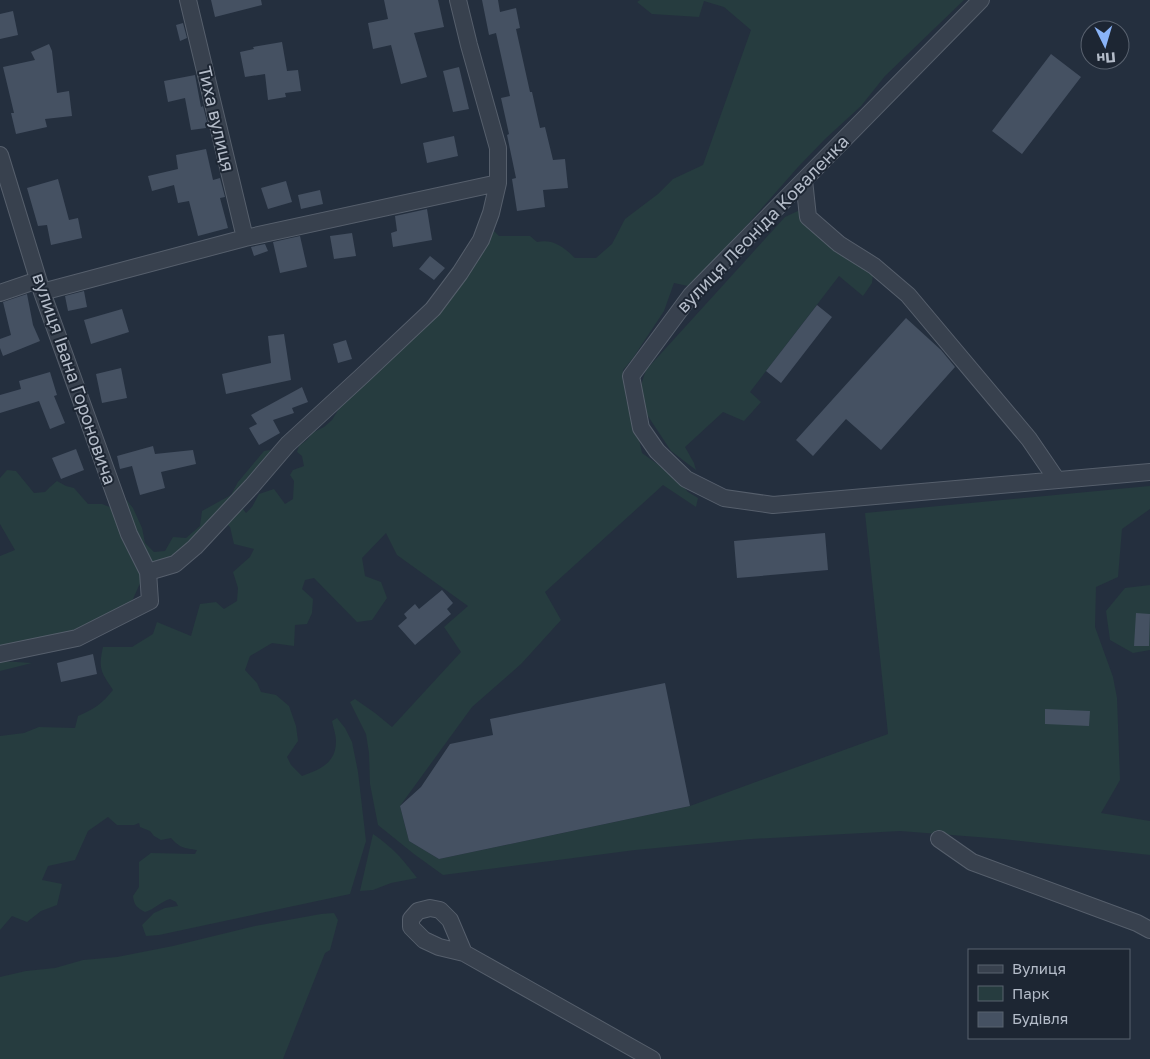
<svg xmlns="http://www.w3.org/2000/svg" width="1150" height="1059" viewBox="0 0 1150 1059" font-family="'Golos Text',sans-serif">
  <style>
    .green { fill: #263c3f }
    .building { fill: #455162 }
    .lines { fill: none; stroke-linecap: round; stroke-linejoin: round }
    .street-casing { stroke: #565f6c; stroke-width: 18 }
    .street { stroke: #38414e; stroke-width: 16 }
    .labels { text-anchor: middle; stroke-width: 4; stroke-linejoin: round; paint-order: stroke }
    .street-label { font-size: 18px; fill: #b4bcc9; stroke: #1d2633 }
  </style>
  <rect width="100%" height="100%" fill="#242f3e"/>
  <path class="green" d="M640,0H964L885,76L861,106L825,139L798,167L747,225L692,283L688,286L674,283L664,311L633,358L623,370L626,399L637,431L642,453L656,463L678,481L688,492L698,498L696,507L663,485L545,592L561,620L521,664L472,707L400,806L409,841L439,859L690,806L888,734L865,513L1139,487L1150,486V509L1122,529L1118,577L1096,587L1095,627L1113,677L1117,698L1120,780L1101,813L1150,821V855L1003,839L900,831L751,839L635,850L443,875L414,854L378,825L370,784L369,753L366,734L350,702L355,699L375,713L392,727L461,652L444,627L468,606L397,555L386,533L362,558L365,576L381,582L387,598L372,620L357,622L314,578L305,580L302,589L313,599L312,613L307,624L295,625L294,646L272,643L250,656L245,670L257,683L261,692L276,695L289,706L296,726L298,741L287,757L291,765L302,776C321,769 336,763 336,741C336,734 333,727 332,721L337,718L345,728L352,742L358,772L366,841L350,894L159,935L146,936L142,925L154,913L165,908L178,906L176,902L170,899C160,902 155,909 145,912C137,908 134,905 133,896L139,887V862L151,853L195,854L197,850C184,848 180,848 171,838L161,840L154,836L150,831L140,827L139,823L134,825H117L108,817L88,831L75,860L48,866L42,880L62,884L57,905L41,911L27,922L12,916L0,930V736L24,733L39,727L75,728L78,716C94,709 102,704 113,690C101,672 98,669 103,647H132L153,634L157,622L191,636L200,604L216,602L224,609L237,601L238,588L233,572L250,557L254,549L234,544L230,527L219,516L178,559L152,564L137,544L124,497L133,508L142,528L145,543L154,552L165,551L173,537L186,538L200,526L202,511L231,495L238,482L249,469L264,451L270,450L269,456L236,500L246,513L252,507L259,494L274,489L285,504L293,499L294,481L290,475L293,470L304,466L302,456L297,452L299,446L308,439L312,433L324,427L332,420L346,397L475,257L494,231L499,236H530L537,242C554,239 563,247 575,258H596L612,244L625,219L658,194L673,179L703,165L751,30L724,7L704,1L699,17L652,14L637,2Z
    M800,210L874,266L872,283L863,296L839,276L750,392L761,402L744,421L723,412L685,447L694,463L696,470L671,451L642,407L641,385L646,370L785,217Z
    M7,470L16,471L34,493L45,492L50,487L57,481L66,486L74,488L88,504H102L112,508L140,563L141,581L133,599L127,606L84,630L0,646V556L15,550L0,524V478Z
    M1150,585V650L1133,653L1110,640L1106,611L1125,588Z
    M0,661L32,663L0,671Z
    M373,834C393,848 402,858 417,878L391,883L373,890L360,891Z
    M334,913L338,920L330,950L325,953L283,1059H0V977L26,971L55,968L83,960L117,957L173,946L255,926L321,914Z"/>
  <path class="building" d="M211,0H261L262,5L215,17Z
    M384,0H438L444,27L414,33L427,77L401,84L391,45L373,49L368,23L388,19Z
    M482,0H498L500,12L516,8L520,28L516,29L530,92H532L540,128L545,127L553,160L565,159L568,188L543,190L545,207L517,211L512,179L516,178L507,135L509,134L501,98L510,96L496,33L489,35Z
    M13,11L18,35L0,39V14Z
    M183,23L187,38L180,41L176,25Z
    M282,42L287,71L298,70L301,91L285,93L286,97L268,100L265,74L245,77L240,52L254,49L253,47Z
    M49,44L52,51L57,93L69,91L72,116L45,119L47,127L16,134L11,113H14L3,67L35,60L31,52Z
    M1051,54L1081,77L1022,154L992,131Z
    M459,67L469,109L453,112L443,71Z
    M195,75L201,107L203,106L207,122L205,123L206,128L191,130L185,98L168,102L164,81Z
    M454,136L458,156L427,163L423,143Z
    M206,149L213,180L220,178L225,197L220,198L228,228L198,236L189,201L178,203L174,185L152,191L148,176L178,169L176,155Z
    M58,179L69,220L78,218L82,238L51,245L47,225L38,226L27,188Z
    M286,181L292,202L268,209L261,188Z
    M320,190L323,204L301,209L298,195Z
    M427,209L432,240L393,247L391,233L397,231L395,216Z
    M352,233L356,256L334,259L330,236Z
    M300,236L307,267L280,273L273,242Z
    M265,244L268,251L254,256L251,247Z
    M430,256L445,268L434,280L419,269Z
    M84,291L87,307L68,311L65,296Z
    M27,294L33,325L40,341L3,356L0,348V339L11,335L3,302Z
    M817,305L832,317L781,383L766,371Z
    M122,309L129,332L91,344L84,320Z
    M906,318L941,350L955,367L881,450L846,419L813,456L796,440Z
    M284,334L291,380L226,394L222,374L271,363L268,336Z
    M346,340L352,359L338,363L333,344Z
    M121,368L127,398L102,403L96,374Z
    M50,372L57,395L54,396L65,423L50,429L39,401L0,413V395L21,389L19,381Z
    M302,387L308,402L292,408L294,413L273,420L280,433L259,445L249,428L257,424L251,415Z
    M153,446L155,454L193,450L196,464L161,472L165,488L140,495L132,466L120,469L117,456Z
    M76,449L84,470L61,479L52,458Z
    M825,533L828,570L737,578L734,541Z
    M442,590L453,603L447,609L451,614L415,645L398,626L407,618L404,614L415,604L419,609Z
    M1136,613L1150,614L1149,646H1134Z
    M93,654L97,674L61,682L57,663Z
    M665,683L690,806L439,859L409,841L400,806L421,787L450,744L493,735L490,719Z
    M1045,709L1090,711L1089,726L1045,724Z"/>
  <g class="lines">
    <defs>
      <path id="street" d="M188,0L245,238
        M981,0L691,295L631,376L641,428L657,451L686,479L724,498L773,505L1150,472
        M0,155L42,292L129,534L148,572L150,601L77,638L0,654
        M804,180L808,217L839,244L874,266L908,295L1029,439L1057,480
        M42,292L245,238L498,183
        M0,293L38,280
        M148,572L175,564L195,547L252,486L288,444L363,375L433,309L460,273L481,240L491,213L498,183V148L469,45L458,0
        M939,839L972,862L1137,923L1150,930
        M464,953L450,920L440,910L430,908L418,911L411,919V927L424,940L439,947L464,953L652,1059"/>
    </defs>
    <use href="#street" class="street-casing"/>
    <use href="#street" class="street"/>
  </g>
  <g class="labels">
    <g class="street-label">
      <text transform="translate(216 119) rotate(77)" y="6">Тиха вулиця</text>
      <text transform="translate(763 224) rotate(-46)" y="6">вулиця Леоніда Коваленка</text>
      <text transform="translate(74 379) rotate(71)" y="6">вулиця Івана Гороновича</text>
    </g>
  </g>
  <rect x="968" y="949" width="162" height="90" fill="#1d2633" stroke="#59626f"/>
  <rect x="978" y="965" width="25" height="8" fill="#38414e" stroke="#59626f"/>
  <text x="1012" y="974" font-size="15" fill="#b4bcc9">Вулиця</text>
  <rect x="978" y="986" width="25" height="15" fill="#263c3f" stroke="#59626f"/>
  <text x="1012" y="999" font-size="15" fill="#b4bcc9">Парк</text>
  <rect x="978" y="1012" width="25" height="15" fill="#455162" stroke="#59626f"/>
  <text x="1012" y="1024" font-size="15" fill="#b4bcc9">Будівля</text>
  <g transform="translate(1105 45) rotate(175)"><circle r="24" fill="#1d2633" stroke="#59626f"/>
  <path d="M0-4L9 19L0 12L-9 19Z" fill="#8ab4f8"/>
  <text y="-8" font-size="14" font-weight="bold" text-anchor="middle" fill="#b4bcc9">Пн</text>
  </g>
</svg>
